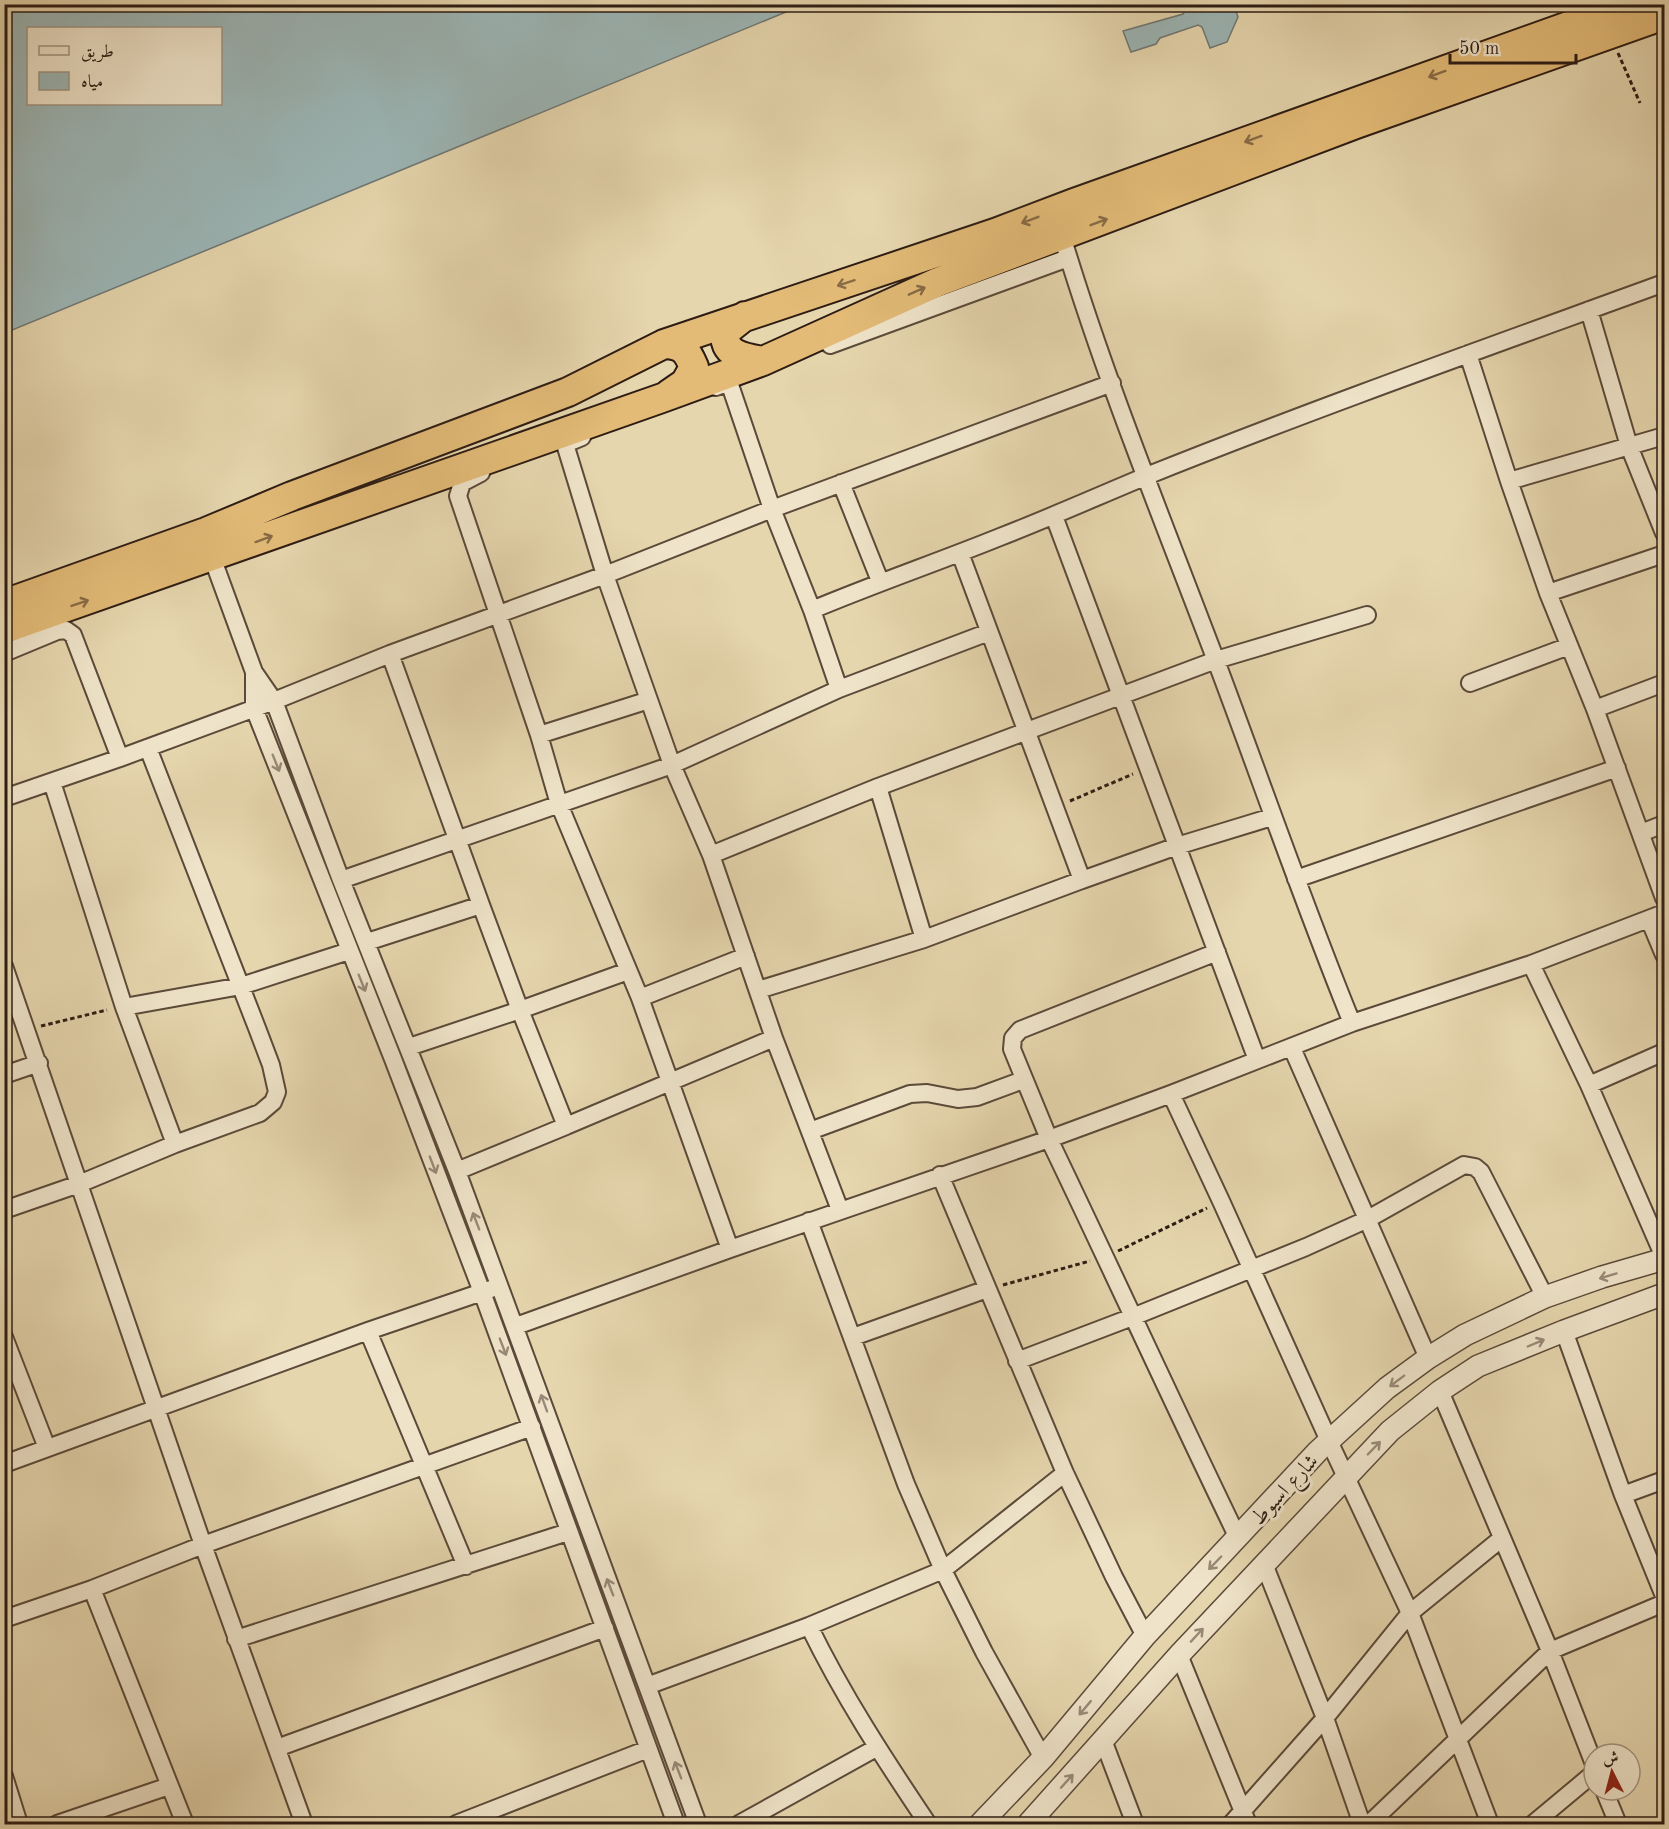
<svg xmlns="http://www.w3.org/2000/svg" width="1669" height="1829" viewBox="0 0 1669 1829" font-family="'Old Standard TT',Amiri,serif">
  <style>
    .water { fill: #9cb6b6; stroke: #707875; stroke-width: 1.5; fill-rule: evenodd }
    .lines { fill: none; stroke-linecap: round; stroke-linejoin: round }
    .minor-casing { stroke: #5b4a3a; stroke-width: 20 }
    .tertiary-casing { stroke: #5b4a3a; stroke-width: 24 }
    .trunk-casing { stroke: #2d1c14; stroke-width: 32 }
    .path { stroke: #2d1c14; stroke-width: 3; stroke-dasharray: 4.5 3; stroke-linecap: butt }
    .minor { stroke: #efe4ca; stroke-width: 16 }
    .tertiary { stroke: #efe4ca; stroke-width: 21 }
    .trunk { stroke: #e3bb77; stroke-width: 28 }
    .oneway { stroke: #886c46 }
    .oneway2 { stroke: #988a78 }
    .labels { text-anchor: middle; stroke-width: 6; stroke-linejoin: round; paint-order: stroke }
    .street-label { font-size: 21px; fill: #2d1c14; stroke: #efe4ca }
  </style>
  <rect width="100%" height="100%" fill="#e6d6ae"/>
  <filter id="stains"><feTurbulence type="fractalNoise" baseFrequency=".00333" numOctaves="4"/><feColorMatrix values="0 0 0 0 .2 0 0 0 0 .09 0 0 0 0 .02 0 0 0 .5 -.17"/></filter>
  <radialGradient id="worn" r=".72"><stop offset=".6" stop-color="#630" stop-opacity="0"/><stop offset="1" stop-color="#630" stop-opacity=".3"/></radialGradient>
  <path class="water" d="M5,4H803V5L5,333ZM28,28H220V104H28Z
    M1200,5H1234L1238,17L1227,42L1210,48L1202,27L1198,25L1160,38L1156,44L1131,52L1123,31L1183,14L1186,9Z"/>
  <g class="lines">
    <defs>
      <path id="minor" d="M1062,236C1105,379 1162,518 1215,658C1261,780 1303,903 1352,1023
        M1589,310L1629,446L1664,533
        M830,345L1068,258
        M1468,354L1509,481L1548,593L1595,709L1664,898
        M582,437L565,444L605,575L649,700L672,765L711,855L774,1038L840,1210
        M481,473L462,483L458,496L539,735L649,700
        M1509,481L1664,436
        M841,483L880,581
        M1054,516L1257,1060
        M209,549L254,672L274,701L341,880L457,1171L698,1824
        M960,553L1082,880L1177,846L1272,817
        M1548,593L1664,554
        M812,610C874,584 938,562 1000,537C1049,518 1096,497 1144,477C1316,408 1491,346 1664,283
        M4,653L57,631L66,630L73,635L120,758
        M254,672V708L393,1059L482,1292L676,1824
        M1470,683L1569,646
        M839,689L989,632
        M1595,709L1664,683
        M539,735L559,804L640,998L730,1249
        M52,782L124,1007L175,1144
        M878,787L924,939
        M4,798L120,758L274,701L390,654L605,575L772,509L1112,383
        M1641,833L1664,824
        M711,855L878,787L1216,660L1367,615
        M1296,879L1617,768
        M341,880L672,765L839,689L812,610L772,509L729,382L716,387
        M481,905L520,1010L628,971
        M1649,919L1664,955
        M367,942L481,905L390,654
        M1531,964L1589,1085L1664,1257
        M4,966L203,1545L304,1824
        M758,990L924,939L1082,880
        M640,998L746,956
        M124,1007L241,986L349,951
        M409,1047L520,1010L566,1126L774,1038
        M1292,1048L1428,1358
        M4,1075L39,1063
        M1589,1085L1664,1052
        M1171,1094L1221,1201L1329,1441L1410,1613L1490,1824
        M810,1131L910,1094L927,1093L958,1099L977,1097L1023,1080
        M457,1171L566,1126
        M940,1175L1065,1473L1114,1577L1145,1636
        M4,1210L79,1184L175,1144L260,1113L273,1102L277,1092L271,1065L257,1028L148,748
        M809,1221L906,1484L943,1570L984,1652L1043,1758
        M516,1326L730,1249L1049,1139L1012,1049L1013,1038L1020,1030L1217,952
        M368,1331L466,1566
        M1564,1331L1623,1495L1664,1596
        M4,1337L47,1448
        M853,1337L987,1289
        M1017,1361L1135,1316L1306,1247L1368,1219L1464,1165L1475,1167L1481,1172L1545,1297
        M1440,1391L1550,1651L1594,1764
        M4,1464L368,1331L491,1289
        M1623,1495L1664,1480
        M1238,1538C1174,1406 1113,1272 1049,1139L1171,1094L1352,1023L1531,964L1664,913
        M1264,1564L1325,1718L1362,1824
        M92,1589L185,1824
        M4,1619L92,1589L203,1545L532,1427
        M809,1626C843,1696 885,1760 928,1824
        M236,1639L568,1532
        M1179,1655L1248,1824
        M647,1686L809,1626L943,1570L1065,1473
        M1103,1740L1135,1824
        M277,1748L605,1628
        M4,1776L19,1824
        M1604,1790L1618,1824
        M57,1824L169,1786
        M456,1824L648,1749
        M739,1824L876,1748
        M1231,1824L1325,1718L1410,1613L1502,1538
        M1369,1824L1550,1651L1664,1603
        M1533,1824L1594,1773"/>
      <path id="tertiary" d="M980,1824L1043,1758L1145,1636L1318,1451L1387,1388L1428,1358L1465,1335L1545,1297L1602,1277L1664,1259
        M1028,1824L1179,1655L1390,1431L1440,1391L1478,1366L1564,1331L1664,1294"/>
      <path id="trunk" d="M745,316L726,331C721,355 745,358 763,361
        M664,344C684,345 687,351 694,367L685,383L669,394
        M4,604L206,532L292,496L568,392L664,344L995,233L1074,203L1630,4
        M4,629L662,398L763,361L938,282L1356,124L1664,15"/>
    </defs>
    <use href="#minor" class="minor-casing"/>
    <use href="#tertiary" class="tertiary-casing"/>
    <use href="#trunk" class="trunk-casing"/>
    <path class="path" d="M1618,53L1640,103
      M1070,801L1133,774
      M41,1026L107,1010
      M1118,1251L1207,1208
      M1003,1285L1090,1261"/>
    <use href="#minor" class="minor"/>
    <use href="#tertiary" class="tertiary"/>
    <use href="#trunk" class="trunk"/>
  </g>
  <defs><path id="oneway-shaft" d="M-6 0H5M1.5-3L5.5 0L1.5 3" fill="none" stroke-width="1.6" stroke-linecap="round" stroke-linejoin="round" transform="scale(1.5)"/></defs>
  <g class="oneway">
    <use href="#oneway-shaft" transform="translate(1437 74) rotate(160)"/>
    <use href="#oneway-shaft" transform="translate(1253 139) rotate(160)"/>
    <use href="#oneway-shaft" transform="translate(1030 220) rotate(159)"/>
    <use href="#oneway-shaft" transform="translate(1099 222) rotate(-21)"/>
    <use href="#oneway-shaft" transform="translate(846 283) rotate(162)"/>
    <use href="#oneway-shaft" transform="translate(917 291) rotate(-24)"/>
    <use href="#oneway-shaft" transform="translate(264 539) rotate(-20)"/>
    <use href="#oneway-shaft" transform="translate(80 603) rotate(-19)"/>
  </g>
  <g class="oneway2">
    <use href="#oneway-shaft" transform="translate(276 763) rotate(68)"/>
    <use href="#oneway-shaft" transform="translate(362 983) rotate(68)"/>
    <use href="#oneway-shaft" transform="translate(433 1165) rotate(69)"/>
    <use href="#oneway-shaft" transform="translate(476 1221) rotate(-111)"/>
    <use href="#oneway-shaft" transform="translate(1608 1276) rotate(163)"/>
    <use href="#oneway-shaft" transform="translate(1536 1343) rotate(-23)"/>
    <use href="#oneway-shaft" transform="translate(503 1347) rotate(69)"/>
    <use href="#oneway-shaft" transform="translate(1397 1381) rotate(143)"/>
    <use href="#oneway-shaft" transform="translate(544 1403) rotate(-110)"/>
    <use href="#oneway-shaft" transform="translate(1374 1448) rotate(-46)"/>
    <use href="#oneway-shaft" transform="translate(1215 1563) rotate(134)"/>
    <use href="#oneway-shaft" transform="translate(610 1587) rotate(-111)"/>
    <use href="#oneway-shaft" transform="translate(1197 1635) rotate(-47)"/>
    <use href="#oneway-shaft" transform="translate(1085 1708) rotate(130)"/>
    <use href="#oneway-shaft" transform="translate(678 1770) rotate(-111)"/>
    <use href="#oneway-shaft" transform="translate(1067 1781) rotate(-48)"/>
  </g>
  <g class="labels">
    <g class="street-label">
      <text transform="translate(1284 1489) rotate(-47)" y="7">شارع اسيوط</text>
    </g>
  </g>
  <rect width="1669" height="1829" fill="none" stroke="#e6d6ae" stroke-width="24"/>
  <rect x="6" y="6" width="1657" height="1817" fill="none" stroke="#2d1c14" stroke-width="3"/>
  <rect x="12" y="12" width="1645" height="1805" fill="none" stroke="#2d1c14" stroke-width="1.5"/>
  <rect x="27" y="27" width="195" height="78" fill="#efe4ca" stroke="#a19481" stroke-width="1.5"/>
  <rect x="39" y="46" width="30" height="9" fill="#efe4ca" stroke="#a19481" stroke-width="1.5"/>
  <text x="81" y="57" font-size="18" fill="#2d1c14">طريق</text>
  <rect x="39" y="72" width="30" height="18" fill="#9cb6b6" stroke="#a19481" stroke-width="1.5"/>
  <text x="81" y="87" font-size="18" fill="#2d1c14">مياه</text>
  <g transform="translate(1612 1772) rotate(354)"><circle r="28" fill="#efe4ca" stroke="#a19481" stroke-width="1.5"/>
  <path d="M0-4.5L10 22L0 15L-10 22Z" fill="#8f2418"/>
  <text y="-9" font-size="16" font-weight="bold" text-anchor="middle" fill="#2d1c14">ش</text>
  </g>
  <path d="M1450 54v9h126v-9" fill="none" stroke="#2d1c14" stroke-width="3"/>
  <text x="1459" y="54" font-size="18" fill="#2d1c14" stroke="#efe4ca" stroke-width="4.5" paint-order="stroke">50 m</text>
  <rect width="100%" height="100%" filter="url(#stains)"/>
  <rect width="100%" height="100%" fill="url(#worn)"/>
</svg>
